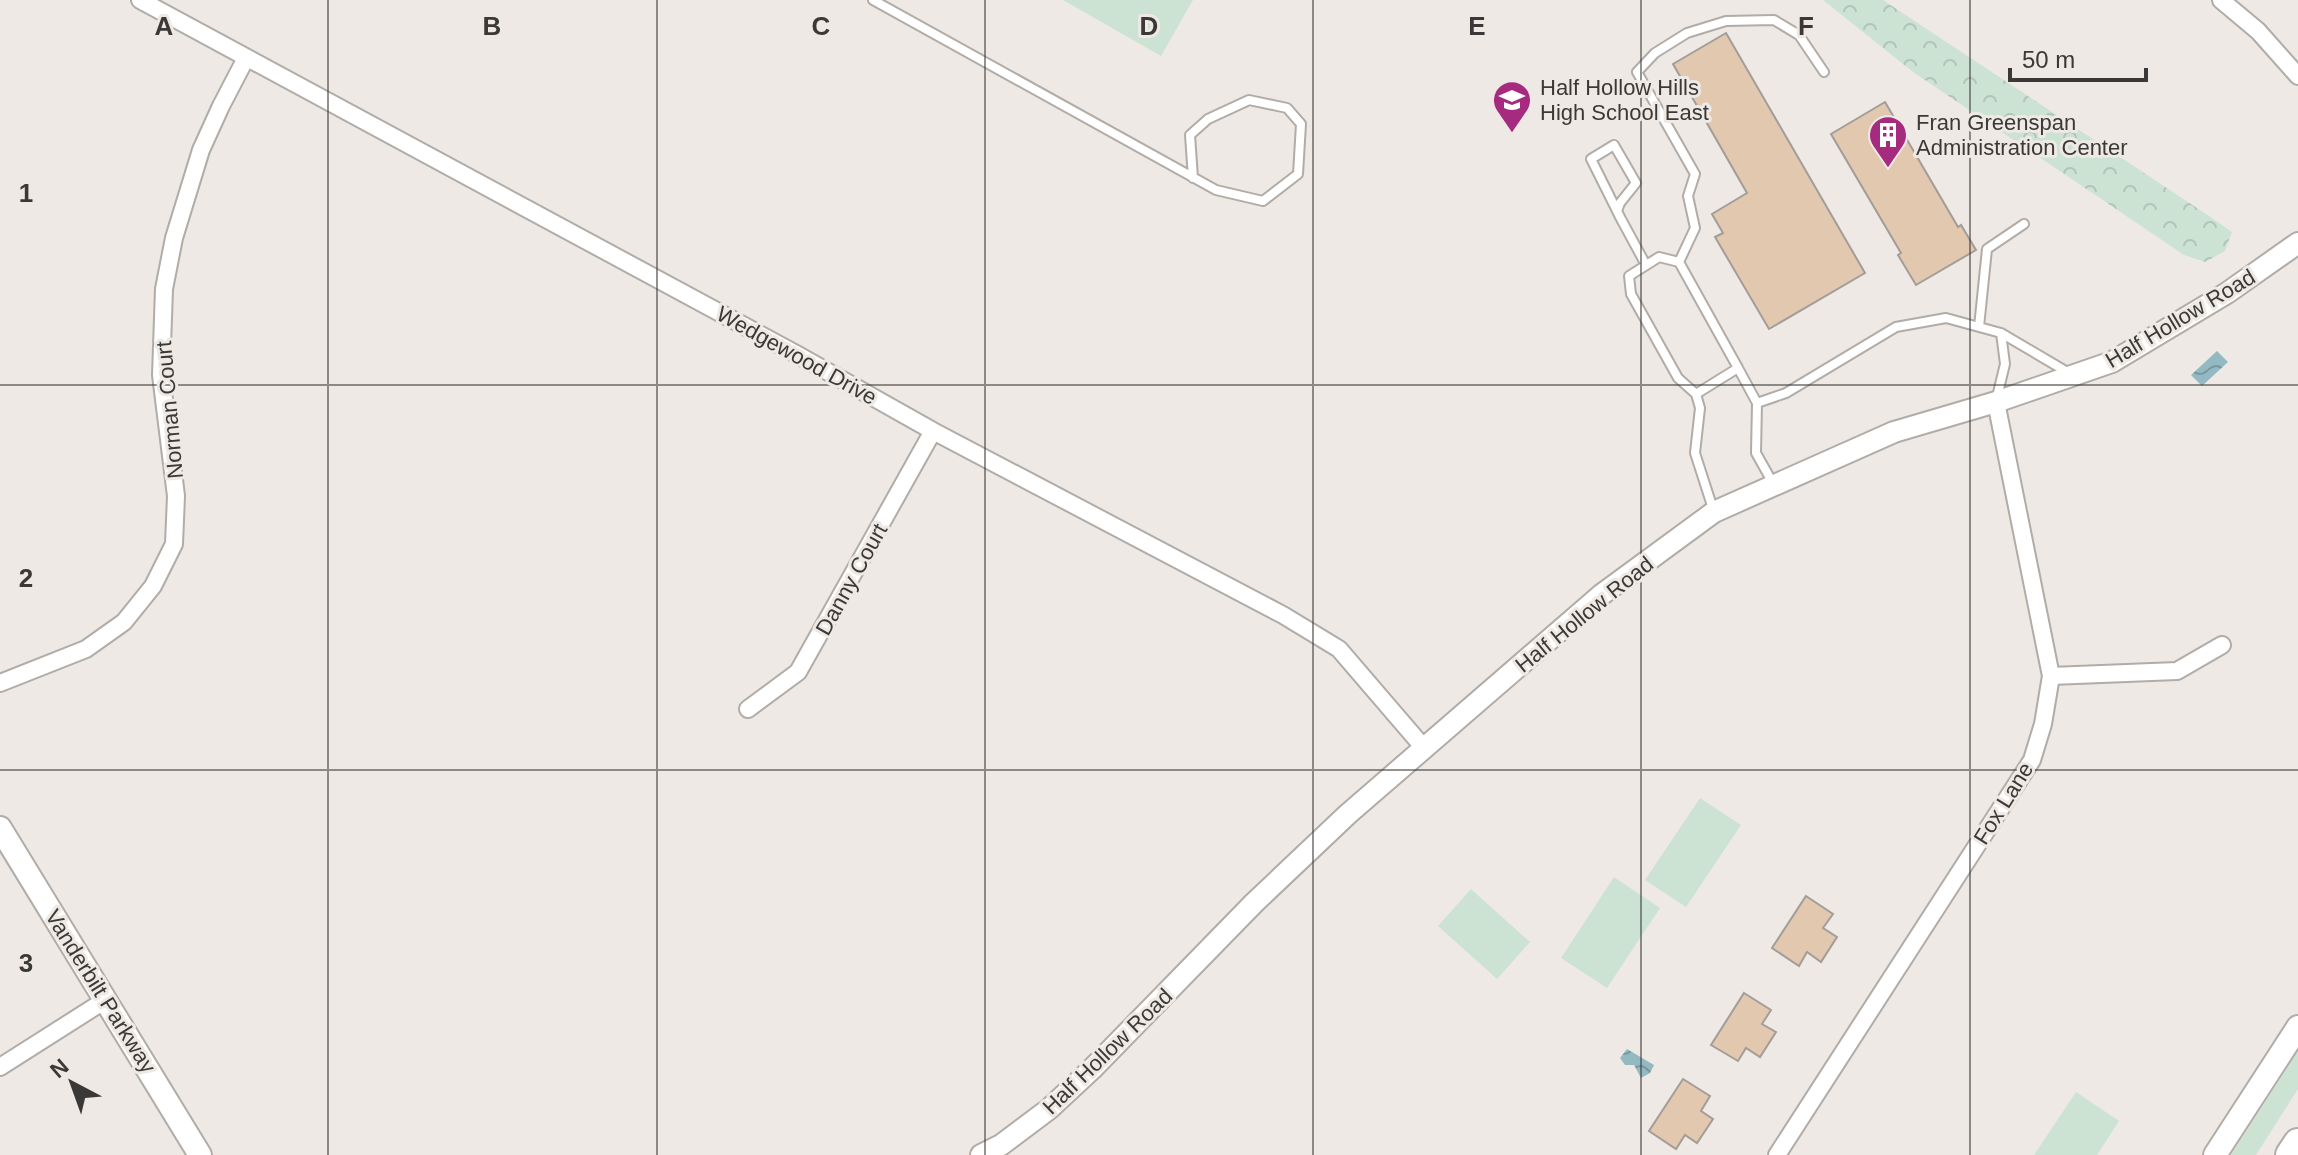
<svg xmlns="http://www.w3.org/2000/svg" width="2298" height="1155" viewBox="0 0 2298 1155" font-family="Arial,sans-serif">
  <style>
    .green { fill: #cce3d4 }
    .forest { fill: url(#forest-crowns) }
    .water { fill: url(#water-waves) }
    .building { fill: #e1c8af; stroke: #a29d98; stroke-width: 2 }
    .lines { fill: none; stroke-linecap: round; stroke-linejoin: round }
    .service-casing { stroke: #b1aca7; stroke-width: 12 }
    .minor-casing { stroke: #b1aca7; stroke-width: 20 }
    .tertiary-casing { stroke: #b1aca7; stroke-width: 24 }
    .secondary-casing { stroke: #b1aca7; stroke-width: 26 }
    .motorway-casing { stroke: #b1aca7; stroke-width: 32 }
    .service { stroke: #fff; stroke-width: 8 }
    .minor { stroke: #fff; stroke-width: 16 }
    .tertiary { stroke: #fff; stroke-width: 20 }
    .secondary { stroke: #fff; stroke-width: 22 }
    .motorway { stroke: #fff; stroke-width: 28 }
    .grid { fill: none; stroke: #3b3937; stroke-width: 2; stroke-opacity: 0.55 }
    .labels { text-anchor: middle; stroke-width: 6; stroke-linejoin: round; paint-order: stroke }
    .poi-label { font-size: 22px; fill: #3b3937; stroke: #eee9e4; text-anchor: start }
    .street-label { font-size: 22px; fill: #3b3937; stroke: #eee9e4 }
    .grid-label { font-size: 26px; text-anchor: middle; font-weight: bold; fill: #3b3937; stroke: #eee9e4; stroke-width: 6; stroke-linejoin: round; paint-order: stroke }
  </style>
  <defs>
    <pattern id="forest-crowns" width="20" height="18" patternUnits="userSpaceOnUse" patternTransform="scale(2)"><rect width="20" height="18" fill="#cce3d4"/><path d="M2 6a3 3 0 1 1 6 0M12 15a3 3 0 1 1 6 0" fill="none" stroke="#b0c4b7"/></pattern>
    <pattern id="water-waves" width="16" height="10" patternUnits="userSpaceOnUse" patternTransform="scale(2)"><rect width="16" height="10" fill="#93b9c3"/><path d="M0 5q4-4 8 0t8 0" fill="none" stroke="#79979f"/></pattern>
  </defs>
  <rect width="100%" height="100%" fill="#eee9e4"/>
  <path class="green" d="M1063,0H1193L1161,56Z
    M1700,798L1741,825L1686,907L1645,880Z
    M1614,877L1660,908L1607,988L1561,958Z
    M1471,889L1530,942L1497,979L1438,926Z
    M2298,1051V1089L2256,1155H2231Z
    M2076,1092L2119,1121L2097,1155H2034Z"/>
  <path class="forest" d="M1823,0H1883L2209,216L2232,232L2225,251L2205,262L2184,255L1913,72Z"/>
  <path class="water" d="M2217,351L2228,362L2202,386L2191,375Z
    M1627,1049L1654,1065L1650,1073L1641,1078L1634,1065H1625L1620,1058Z"/>
  <path class="building" d="M1726,33L1865,273L1769,329L1715,237L1723,233L1712,214L1747,193L1673,64Z
    M1885,102L1958,227L1961,225L1976,250L1916,285L1898,255L1901,253L1831,134Z
    M1806,896L1833,914L1823,928L1837,937L1821,962L1807,952L1799,966L1772,948Z
    M1744,993L1771,1010L1762,1024L1776,1032L1760,1057L1746,1048L1738,1061L1711,1045Z
    M1683,1079L1710,1096L1701,1111L1713,1119L1697,1143L1685,1135L1676,1149L1649,1131Z"/>
  <g class="lines">
    <defs>
      <path id="service" d="M873,0L1216,190L1263,201L1298,174L1301,124L1287,108L1249,100L1208,119L1190,135L1193,178
        M1617,211L1620,203L1636,183L1614,145L1591,159L1621,219L1646,265
        M1679,262L1695,228L1688,196L1695,174L1637,72L1655,53L1687,33L1726,21L1774,20L1799,35L1824,72
        M1979,327L1987,249L2024,224
        M1696,394L1678,378L1631,294L1629,276L1659,257L1679,262L1738,368
        M1996,401L2005,364L2001,333
        M1757,403L1786,393L1896,327L1946,318L2001,333L2069,373
        M1714,512L1695,453L1700,408L1696,394L1738,368L1757,403L1756,453L1774,485"/>
      <path id="minor" d="M140,0L798,355L933,431L1283,615L1339,649L1424,748
        M2221,0L2258,31L2298,76
        M2051,676L2177,671L2222,645
        M0,683L86,649L124,622L153,586L174,544L176,496L161,375L164,289L174,238L201,150L221,106L246,58
        M748,709L798,672L933,431
        M0,1067L107,999
        M1777,1155L2032,760L2043,724L2051,676L1996,402"/>
      <path id="tertiary" d="M981,1155L1001,1145L1049,1109L1092,1069L1254,903L1348,814L1601,595L1714,512L1894,432L1996,402L2112,362L2227,293L2298,243"/>
      <path id="secondary" d="M0,828L200,1155
        M2215,1155L2298,1027"/>
      <path id="motorway" d="M2290,1155L2298,1143"/>
    </defs>
    <use href="#service" class="service-casing"/>
    <use href="#minor" class="minor-casing"/>
    <use href="#tertiary" class="tertiary-casing"/>
    <use href="#secondary" class="secondary-casing"/>
    <use href="#motorway" class="motorway-casing"/>
    <use href="#service" class="service"/>
    <use href="#minor" class="minor"/>
    <use href="#tertiary" class="tertiary"/>
    <use href="#secondary" class="secondary"/>
    <use href="#motorway" class="motorway"/>
  </g>
  <path class="grid" d="M328,0V1155M657,0V1155M985,0V1155M1313,0V1155M1641,0V1155M1970,0V1155M0,385H2298M0,770H2298"/>
  <defs>
    <symbol id="school-pin" viewBox="-11 -11 22 30"><path d="M0 17L-7.5 6A9.5 9.5 0 1 1 7.5 6Z" fill="#a62a7d" stroke="#eee9e4"/><path d="M0-5L7-2L0 1L-7-2ZM-4 1L0 2.5L4 1V4Q0 6-4 4Z" fill="#fff"/></symbol>
    <symbol id="building-pin" viewBox="-11 -11 22 30"><path d="M0 17L-7.5 6A9.5 9.5 0 1 1 7.5 6Z" fill="#a62a7d" stroke="#eee9e4"/><path d="M-4-6H4V6H1V3H-1V6H-4ZM-2.5-4.3h1.7v1.8h-1.7ZM.8-4.3h1.7v1.8H.8ZM-2.5-1h1.7V.8h-1.7ZM.8-1h1.7V.8H.8Z" fill="#fff"/></symbol>
  </defs>
  <g fill-rule="evenodd">
    <use href="#school-pin" x="1490" y="78" width="44" height="60"/>
    <use href="#building-pin" x="1866" y="113" width="44" height="60"/>
  </g>
  <g class="labels">
    <g class="poi-label">
      <text x="1540" y="95">Half Hollow Hills<tspan x="1540" dy="25">High School East</tspan></text>
      <text x="1916" y="130">Fran Greenspan<tspan x="1916" dy="25">Administration Center</tspan></text>
    </g>
    <g class="street-label">
      <text transform="translate(2180 318) rotate(-31)" y="8">Half Hollow Road</text>
      <text transform="translate(797 355) rotate(29)" y="8">Wedgewood Drive</text>
      <text transform="translate(169 410) rotate(-95)" y="8">Norman Court</text>
      <text transform="translate(851 579) rotate(-61)" y="8">Danny Court</text>
      <text transform="translate(1584 614) rotate(-39)" y="8">Half Hollow Road</text>
      <text transform="translate(2003 803) rotate(-58)" y="8">Fox Lane</text>
      <text transform="translate(101 991) rotate(58)" y="8">Vanderbilt Parkway</text>
      <text transform="translate(1107 1051) rotate(-44)" y="8">Half Hollow Road</text>
    </g>
  </g>
  <g class="grid-label">
    <text x="164" y="35">A</text>
    <text x="492" y="35">B</text>
    <text x="821" y="35">C</text>
    <text x="1149" y="35">D</text>
    <text x="1477" y="35">E</text>
    <text x="1806" y="35">F</text>
    <text x="26" y="202">1</text>
    <text x="26" y="587">2</text>
    <text x="26" y="972">3</text>
  </g>
  <g transform="translate(72 1083) rotate(319)" stroke="#eee9e4" stroke-width="6" paint-order="stroke">
  <path d="M0-6L14 30L0 20L-14 30Z" fill="#3b3937"/>
  <text y="-12" font-size="22" font-weight="bold" text-anchor="middle" fill="#3b3937">N</text>
  </g>
  <path d="M2010 68v12h136v-12" fill="none" stroke="#3b3937" stroke-width="4"/>
  <text x="2022" y="68" font-size="24" fill="#3b3937" stroke="#eee9e4" stroke-width="6" paint-order="stroke">50 m</text>
</svg>
